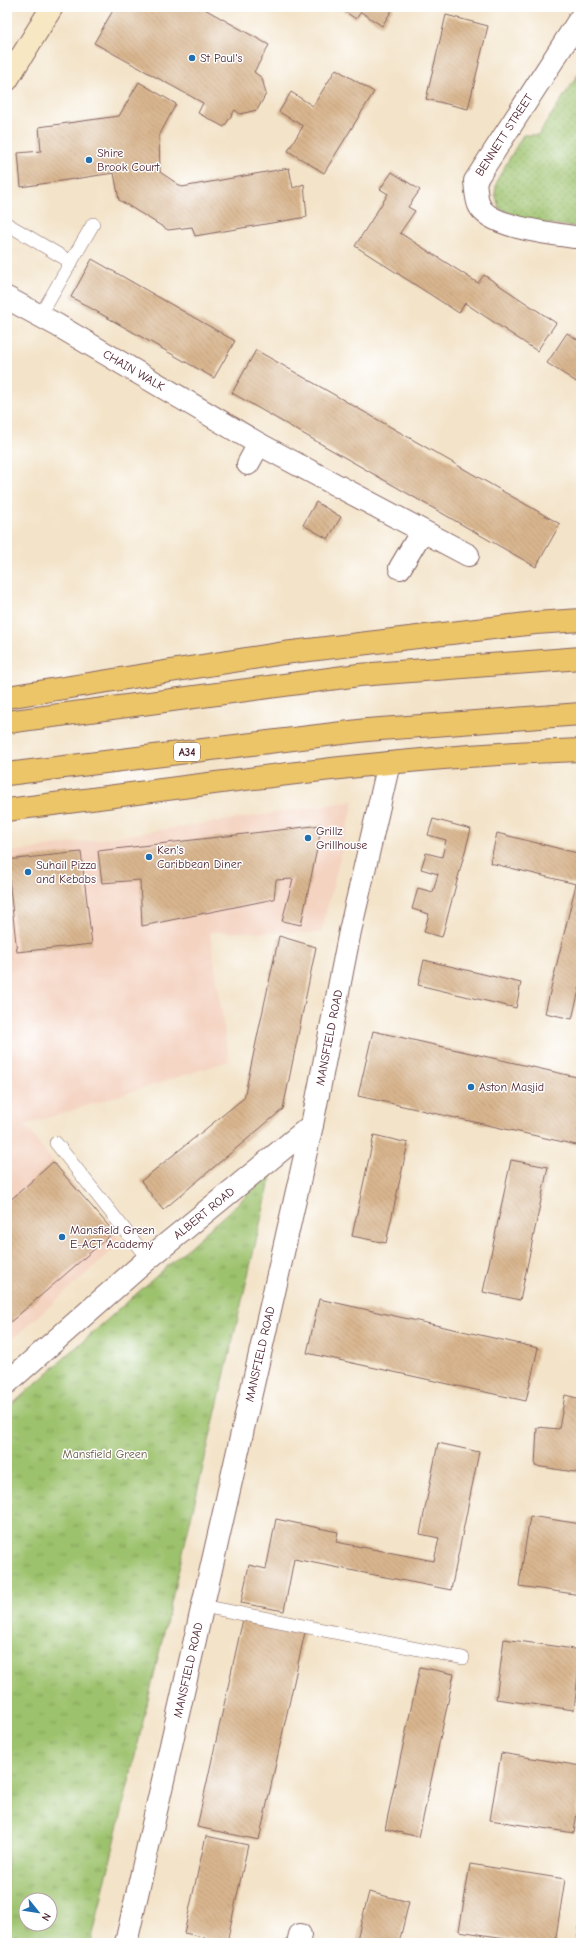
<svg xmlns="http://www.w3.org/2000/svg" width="588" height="1950" viewBox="0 0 588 1950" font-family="'Comic Neue',sans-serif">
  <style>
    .built { fill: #f4d3c1 }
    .grass { fill: url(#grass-dots); stroke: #74704c }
    .park { fill: url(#park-tufts); stroke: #74704c; fill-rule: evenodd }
    .building { fill: url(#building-back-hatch) }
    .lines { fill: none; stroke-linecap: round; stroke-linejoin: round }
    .service-casing { stroke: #856462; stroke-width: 14 }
    .minor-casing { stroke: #856462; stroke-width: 24 }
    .secondary-casing { stroke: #856462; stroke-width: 24 }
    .trunk-casing { stroke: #856462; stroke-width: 24 }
    .service { stroke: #fff; stroke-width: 13 }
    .minor { stroke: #fff; stroke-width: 22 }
    .secondary { stroke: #f7e8c3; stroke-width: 22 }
    .trunk { stroke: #ecc569; stroke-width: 22 }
    .poi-dot { fill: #1f6fb2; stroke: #fff; stroke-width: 1.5 }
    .labels { text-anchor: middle; stroke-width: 3; stroke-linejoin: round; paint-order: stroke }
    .shield { fill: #fff; stroke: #80626b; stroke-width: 1 }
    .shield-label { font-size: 11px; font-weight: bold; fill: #4a1f2b }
    .poi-label { font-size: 12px; fill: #4a1f2b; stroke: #fff; text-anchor: start }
    .street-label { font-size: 12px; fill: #4a1f2b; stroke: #fff }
    .park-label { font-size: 12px; fill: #675842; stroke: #fff }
  </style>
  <defs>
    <pattern id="grass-dots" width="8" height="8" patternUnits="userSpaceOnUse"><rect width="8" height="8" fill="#9dc26d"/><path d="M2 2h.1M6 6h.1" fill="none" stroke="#829d5a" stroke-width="1.8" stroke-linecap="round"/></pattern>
    <pattern id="park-tufts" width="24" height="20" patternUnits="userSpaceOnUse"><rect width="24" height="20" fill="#9dc26d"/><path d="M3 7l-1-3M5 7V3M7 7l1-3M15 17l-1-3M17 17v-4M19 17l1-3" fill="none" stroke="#829d5a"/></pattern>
    <pattern id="building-back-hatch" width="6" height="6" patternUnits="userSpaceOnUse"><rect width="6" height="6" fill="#d8b58e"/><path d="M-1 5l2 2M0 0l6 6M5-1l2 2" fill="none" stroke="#bb9b7b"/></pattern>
  </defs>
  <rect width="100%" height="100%" fill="#fff"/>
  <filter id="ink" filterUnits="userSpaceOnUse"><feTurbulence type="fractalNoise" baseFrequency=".025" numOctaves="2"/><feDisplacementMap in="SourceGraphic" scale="8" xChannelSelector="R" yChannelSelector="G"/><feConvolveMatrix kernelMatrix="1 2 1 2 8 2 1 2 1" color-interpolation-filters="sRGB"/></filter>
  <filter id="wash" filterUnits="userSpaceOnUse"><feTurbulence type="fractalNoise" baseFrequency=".012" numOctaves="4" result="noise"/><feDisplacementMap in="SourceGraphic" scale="16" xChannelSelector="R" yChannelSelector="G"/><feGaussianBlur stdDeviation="0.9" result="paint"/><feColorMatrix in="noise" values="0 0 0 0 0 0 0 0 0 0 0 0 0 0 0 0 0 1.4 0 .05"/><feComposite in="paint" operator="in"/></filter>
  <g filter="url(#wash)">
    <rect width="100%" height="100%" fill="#f3e3c8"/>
    <path class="built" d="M354,801L321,933L210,932L229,1061L25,1125L53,1162L114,1232L121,1243L7,1344V853Z"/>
    <path class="grass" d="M581,70V225L578,227L531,222L499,208L495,193L497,180L523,135H538Z"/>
    <path class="park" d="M272,1173L91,1943H7V1409ZM26,1900H50V1924H26Z"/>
    <g id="blocks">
      <path class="building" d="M115,7H201L269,45L254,72L262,78L266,94L257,110L240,114L235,110L224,127L198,113L203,103L94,43Z
        M338,7H394L382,26L361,12L356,19Z
        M446,15L488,26L468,109L426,99Z
        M336,69L374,92L324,173L288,151L303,126L279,112L291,92L313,106Z
        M139,82L176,104L159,136L160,172L182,187L289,168L293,188L304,184L307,217L195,236L192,227L168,230L119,200L114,173L21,187L18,153L41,151L39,127L119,116Z
        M392,172L420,190L408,207L415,211L400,233L478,283L484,275L556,323L537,351L465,303L459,313L355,246L388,194L380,189Z
        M92,259L235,341L214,378L71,297Z
        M567,333L581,342V385L547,363Z
        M256,350L560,524L536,567L232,393Z
        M316,502L341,517L328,539L303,525Z
        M433,819L471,829L442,937L424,932L429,914L412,909L418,888L433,892L438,874L421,869L426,853L442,857L446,840L428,835Z
        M322,825L301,925L282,921L293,879L276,880L274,899L142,926L140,880L102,883L98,851Z
        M497,833L581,854V982L572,1019L545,1013L576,884L490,863Z
        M81,852L92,944L17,952L7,860Z
        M279,936L316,947L283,1109L163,1210L141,1181L244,1098Z
        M424,960L521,983L516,1008L418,985Z
        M373,1031L581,1078V1146L358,1096Z
        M374,1135L408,1143L386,1243L352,1236Z
        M511,1160L548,1167L520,1300L483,1292Z
        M53,1162L114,1232L7,1325V1203Z
        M319,1299L538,1348L526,1401L307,1353Z
        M565,1395L581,1399V1473L535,1466L537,1427L559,1429Z
        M438,1443L479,1452L451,1590L294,1559L284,1611L241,1603L249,1565L266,1569L276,1519L338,1532L336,1542L434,1561L439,1538L420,1534Z
        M530,1516L581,1524V1595L519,1586Z
        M243,1619L305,1632L259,1840L197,1827Z
        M504,1639L581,1650L574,1710L496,1699Z
        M420,1667L454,1674L419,1837L385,1829Z
        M501,1753L581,1766V1786L574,1833L490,1820Z
        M206,1836L248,1845L227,1942L184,1933Z
        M470,1864L565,1879L555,1943H538L459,1931Z
        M369,1892L409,1902L399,1943H356Z
        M580,1921L581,1943H577Z"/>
    </g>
  </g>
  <g filter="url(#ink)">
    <use href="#blocks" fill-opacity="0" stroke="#856462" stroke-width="1"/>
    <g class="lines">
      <defs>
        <path id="service" d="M7,224L71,262
          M40,316L93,224
          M56,1143L148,1259
          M203,1606L463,1658"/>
        <g id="minor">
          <path d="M581,17L475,181C476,188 476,198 479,205C488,227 553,234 575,237L581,236"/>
          <path id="s1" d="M7,298L57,325L259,444L468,555"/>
          <path d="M248,464L259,444"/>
          <path d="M400,568L422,531"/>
          <path id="s2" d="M7,1383L148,1259L312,1125"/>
          <path id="s3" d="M126,1943L312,1125L350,931L389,763"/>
          <path d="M298,1943L300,1935"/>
        </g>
        <path id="secondary" d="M7,80L52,7"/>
        <path id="trunk" d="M7,697L284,653L535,623L581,620
          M7,722L359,675L581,658
          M7,774L367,730L581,714
          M7,810C198,786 389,756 581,750"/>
      </defs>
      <use href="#service" class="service-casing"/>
      <use href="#minor" class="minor-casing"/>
      <use href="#secondary" class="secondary-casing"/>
      <use href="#trunk" class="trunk-casing"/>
      <use href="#service" class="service"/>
      <use href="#minor" class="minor"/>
      <use href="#secondary" class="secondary"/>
      <use href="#trunk" class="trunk"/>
    </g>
  </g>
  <g class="poi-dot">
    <circle cx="192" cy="58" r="4"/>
    <circle cx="89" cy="160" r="4"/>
    <circle cx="308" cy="838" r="4"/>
    <circle cx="149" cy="857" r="4"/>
    <circle cx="28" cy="872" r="4"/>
    <circle cx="471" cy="1087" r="4"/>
    <circle cx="62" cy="1237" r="4"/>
  </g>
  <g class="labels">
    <rect class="shield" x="174" y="743" width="26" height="18" rx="3"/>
    <g class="shield-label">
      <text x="187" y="756">A34</text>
    </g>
    <g class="poi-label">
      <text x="200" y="62">St Paul's</text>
      <text x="97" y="157">Shire<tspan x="97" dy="14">Brook Court</tspan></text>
      <text x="316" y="835">Grillz<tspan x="316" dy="14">Grillhouse</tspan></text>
      <text x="157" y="854">Ken's<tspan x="157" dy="14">Caribbean Diner</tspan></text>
      <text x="36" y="869">Suhail Pizza<tspan x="36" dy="14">and Kebabs</tspan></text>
      <text x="479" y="1091">Aston Masjid</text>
      <text x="70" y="1234">Mansfield Green<tspan x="70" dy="14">E-ACT Academy</tspan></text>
    </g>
    <g class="street-label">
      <text transform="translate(504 135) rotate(-57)" y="4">BENNETT STREET</text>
      <text dy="4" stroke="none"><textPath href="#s1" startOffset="146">CHAIN WALK</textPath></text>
      <text dy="4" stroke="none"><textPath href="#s3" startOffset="928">MANSFIELD ROAD</textPath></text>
      <text dy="4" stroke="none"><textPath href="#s2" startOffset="260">ALBERT ROAD</textPath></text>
      <text dy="4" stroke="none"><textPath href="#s3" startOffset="604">MANSFIELD ROAD</textPath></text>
      <text dy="4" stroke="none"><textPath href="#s3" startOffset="280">MANSFIELD ROAD</textPath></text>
    </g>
    <g class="park-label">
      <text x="105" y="1458">Mansfield Green</text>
    </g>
  </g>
  <rect width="588" height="1950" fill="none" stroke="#fff" stroke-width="24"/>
  <g transform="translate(38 1912) rotate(120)"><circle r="19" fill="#ffffff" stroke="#b7a5aa"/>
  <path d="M0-3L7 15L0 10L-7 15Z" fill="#1f6fb2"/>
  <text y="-6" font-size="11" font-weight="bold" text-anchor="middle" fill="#4a1f2b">N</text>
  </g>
</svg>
